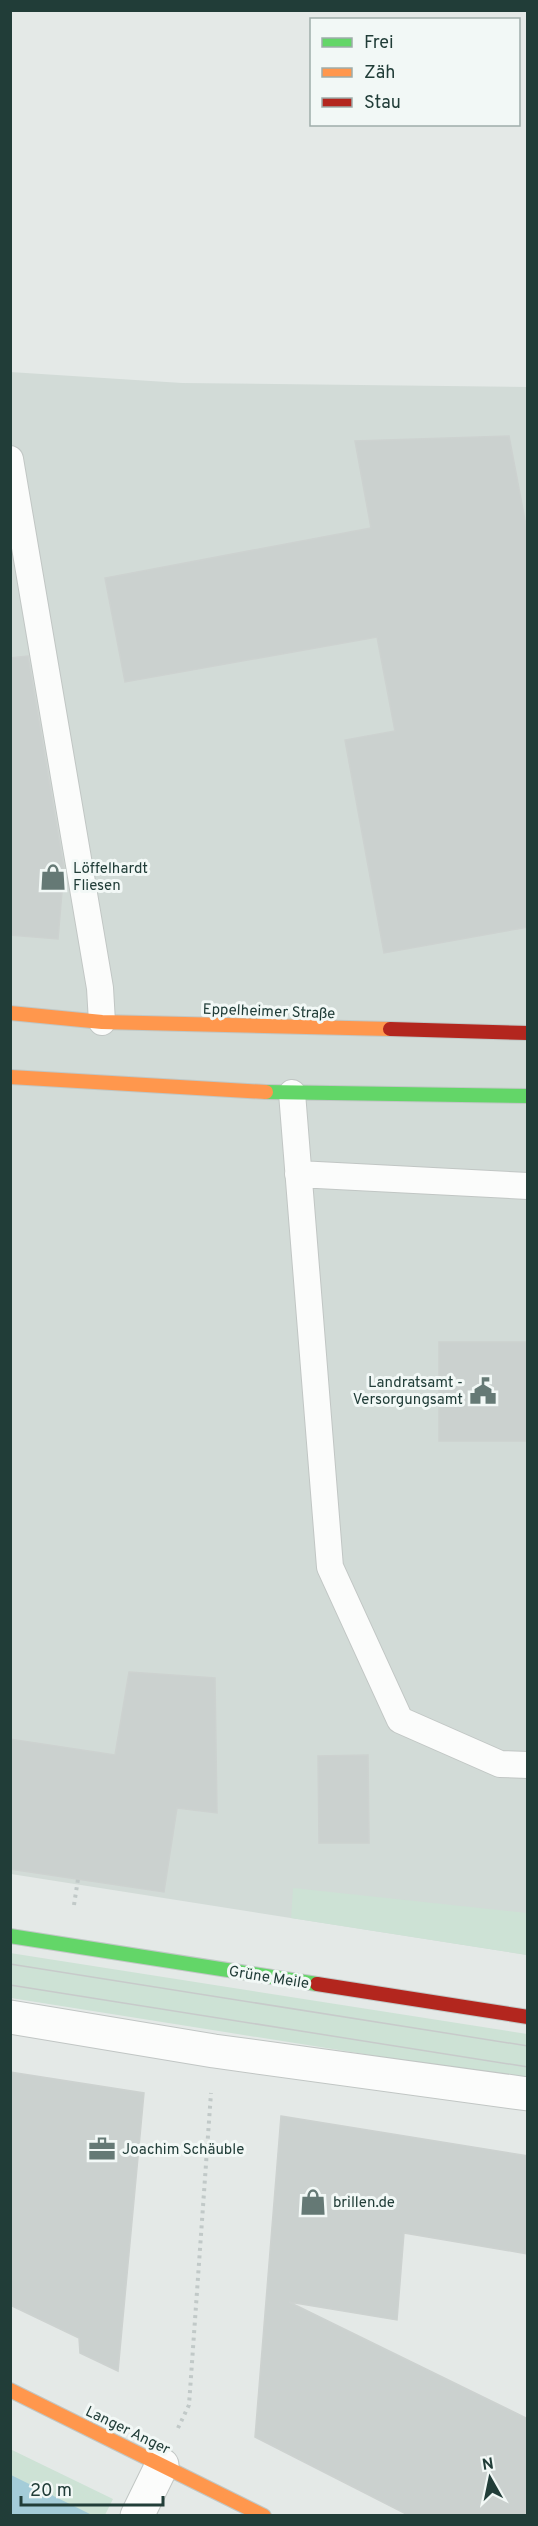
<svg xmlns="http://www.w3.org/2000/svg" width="538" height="2526" viewBox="0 0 538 2526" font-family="Overpass,sans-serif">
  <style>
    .built { fill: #d2dbd7 }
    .green { fill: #cde2d5 }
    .water { fill: #a4ccd8 }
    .building { fill: #cbd1cf; stroke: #cdd2d0; stroke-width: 1.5 }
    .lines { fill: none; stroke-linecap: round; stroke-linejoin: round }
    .lane-casing { stroke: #c1c6c4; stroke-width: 28 }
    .street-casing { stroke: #c1c6c4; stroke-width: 35 }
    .fast-casing { stroke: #c0c7c5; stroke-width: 16 }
    .slow-casing { stroke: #c0c7c5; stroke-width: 16 }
    .jam-casing { stroke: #c0c7c5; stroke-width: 16 }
    .path { stroke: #c1c9c8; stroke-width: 4; stroke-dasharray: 3 4.5; stroke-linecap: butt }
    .lane { stroke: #fbfcfb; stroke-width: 26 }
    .street { stroke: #fbfcfb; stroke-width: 33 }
    .fast { stroke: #63d668; stroke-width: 14 }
    .slow { stroke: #ff974d; stroke-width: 14 }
    .jam { stroke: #b3261e; stroke-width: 14 }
    .tram { stroke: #c7caca; stroke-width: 1.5 }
    .labels { text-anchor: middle; stroke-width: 6; stroke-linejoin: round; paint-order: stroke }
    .poi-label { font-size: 15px; fill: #213d38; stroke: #f2f8f6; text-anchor: start }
    .street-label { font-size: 15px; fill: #213d38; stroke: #f2f8f6 }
  </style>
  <rect width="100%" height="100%" fill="#e4e9e7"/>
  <path class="built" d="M10,372L182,383L527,387V1955L11,1874Z"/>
  <path class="green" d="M293,1888L527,1913V1955L291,1918Z
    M10,1953L527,2034V2080L11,1998Z
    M10,2449L113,2499L105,2515H11Z"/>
  <path class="water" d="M11,2475L92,2515H11Z"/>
  <path class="building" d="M509,436L528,536V927L384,953L345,740L395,731L377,637L125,682L105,578L371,528L355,441Z
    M28,656L64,868L58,939L10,935V658Z
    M439,1342H528V1441H439Z
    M129,1672L215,1678L217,1813L177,1808L164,1892L10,1869V1739L115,1755Z
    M368,1755L369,1843H319L318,1756Z
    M10,2072L144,2093L118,2371L80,2353L79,2338L10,2305Z
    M281,2116L528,2156V2254L404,2233L397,2320L289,2302L528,2419V2516H410L255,2437Z"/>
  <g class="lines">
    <defs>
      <path id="lane" d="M10,459L100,988L102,1022
        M292,1093L330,1567L400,1720L500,1764L528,1765
        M298,1174L528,1186"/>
      <path id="street" d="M10,2017L214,2051L528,2094
        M137,2516L162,2465"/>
      <path id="fast" d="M266,1092L528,1096
        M10,1936L317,1984"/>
      <path id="slow" d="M10,1013L102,1022L390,1029
        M10,1077L266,1092
        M10,2390L264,2516"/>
      <path id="jam" d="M390,1029L528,1033
        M317,1984L528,2017"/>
    </defs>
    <use href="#lane" class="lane-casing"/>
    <use href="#street" class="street-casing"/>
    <use href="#fast" class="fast-casing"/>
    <use href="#slow" class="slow-casing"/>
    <use href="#jam" class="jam-casing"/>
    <path class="path" d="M74,1905L78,1879
      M178,2428L189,2405L211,2093"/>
    <use href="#lane" class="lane"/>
    <use href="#street" class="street"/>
    <use href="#fast" class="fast"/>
    <use href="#slow" class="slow"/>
    <use href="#jam" class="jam"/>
    <path class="tram" d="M10,1964L528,2046
      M10,1985L528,2067"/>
  </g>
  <defs>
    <symbol id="shop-bare" viewBox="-9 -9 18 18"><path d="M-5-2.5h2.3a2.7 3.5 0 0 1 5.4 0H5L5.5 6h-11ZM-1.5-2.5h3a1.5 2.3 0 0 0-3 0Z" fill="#657975" stroke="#f2f8f6" stroke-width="2.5" paint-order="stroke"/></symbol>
    <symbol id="civic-bare" viewBox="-9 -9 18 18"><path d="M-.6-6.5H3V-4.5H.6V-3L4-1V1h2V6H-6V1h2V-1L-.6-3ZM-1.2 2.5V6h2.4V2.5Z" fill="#657975" stroke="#f2f8f6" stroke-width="2.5" paint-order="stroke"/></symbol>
    <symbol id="office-bare" viewBox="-9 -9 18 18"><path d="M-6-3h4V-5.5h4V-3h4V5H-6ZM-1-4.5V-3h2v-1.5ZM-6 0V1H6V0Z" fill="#657975" stroke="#f2f8f6" stroke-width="2.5" paint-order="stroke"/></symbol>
  </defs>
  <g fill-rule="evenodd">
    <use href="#shop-bare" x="34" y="858" width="38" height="38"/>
    <use href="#civic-bare" x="464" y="1372" width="38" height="38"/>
    <use href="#office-bare" x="83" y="2130" width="38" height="38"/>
    <use href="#shop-bare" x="294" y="2183" width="38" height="38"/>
  </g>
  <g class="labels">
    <g class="poi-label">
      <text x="73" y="873">Löffelhardt<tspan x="73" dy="17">Fliesen</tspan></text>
      <text x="463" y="1387" text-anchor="end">Landratsamt -<tspan x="463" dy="17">Versorgungsamt</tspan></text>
      <text x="122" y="2154">Joachim Schäuble</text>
      <text x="333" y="2207">brillen.de</text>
    </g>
    <g class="street-label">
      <text transform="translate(269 1011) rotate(2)" y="5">Eppelheimer Straße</text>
      <text transform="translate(269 1977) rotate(9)" y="5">Grüne Meile</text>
      <text transform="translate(128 2430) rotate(26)" y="5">Langer Anger</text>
    </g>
  </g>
  <rect width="538" height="2526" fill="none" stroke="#213d38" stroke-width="24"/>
  <rect x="310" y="18" width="210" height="108" fill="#f2f8f6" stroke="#9eadaa" stroke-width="1.5"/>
  <rect x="322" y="38" width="30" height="9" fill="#63d668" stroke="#9eadaa" stroke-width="1.5"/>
  <text x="364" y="48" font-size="18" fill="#213d38">Frei</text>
  <rect x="322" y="68" width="30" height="9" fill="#ff974d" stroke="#9eadaa" stroke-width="1.5"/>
  <text x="364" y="78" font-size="18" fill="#213d38">Zäh</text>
  <rect x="322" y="98" width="30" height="9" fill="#b3261e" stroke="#9eadaa" stroke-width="1.5"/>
  <text x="364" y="108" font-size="18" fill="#213d38">Stau</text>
  <g transform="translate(490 2478) rotate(351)" stroke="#f2f8f6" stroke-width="4.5" paint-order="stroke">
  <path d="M0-4.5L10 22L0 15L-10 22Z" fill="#213d38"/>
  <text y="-9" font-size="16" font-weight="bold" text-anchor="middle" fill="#213d38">N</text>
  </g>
  <path d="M21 2496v9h142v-9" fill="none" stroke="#213d38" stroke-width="3"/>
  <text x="30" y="2496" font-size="18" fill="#213d38" stroke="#f2f8f6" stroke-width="4.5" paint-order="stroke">20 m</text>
</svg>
